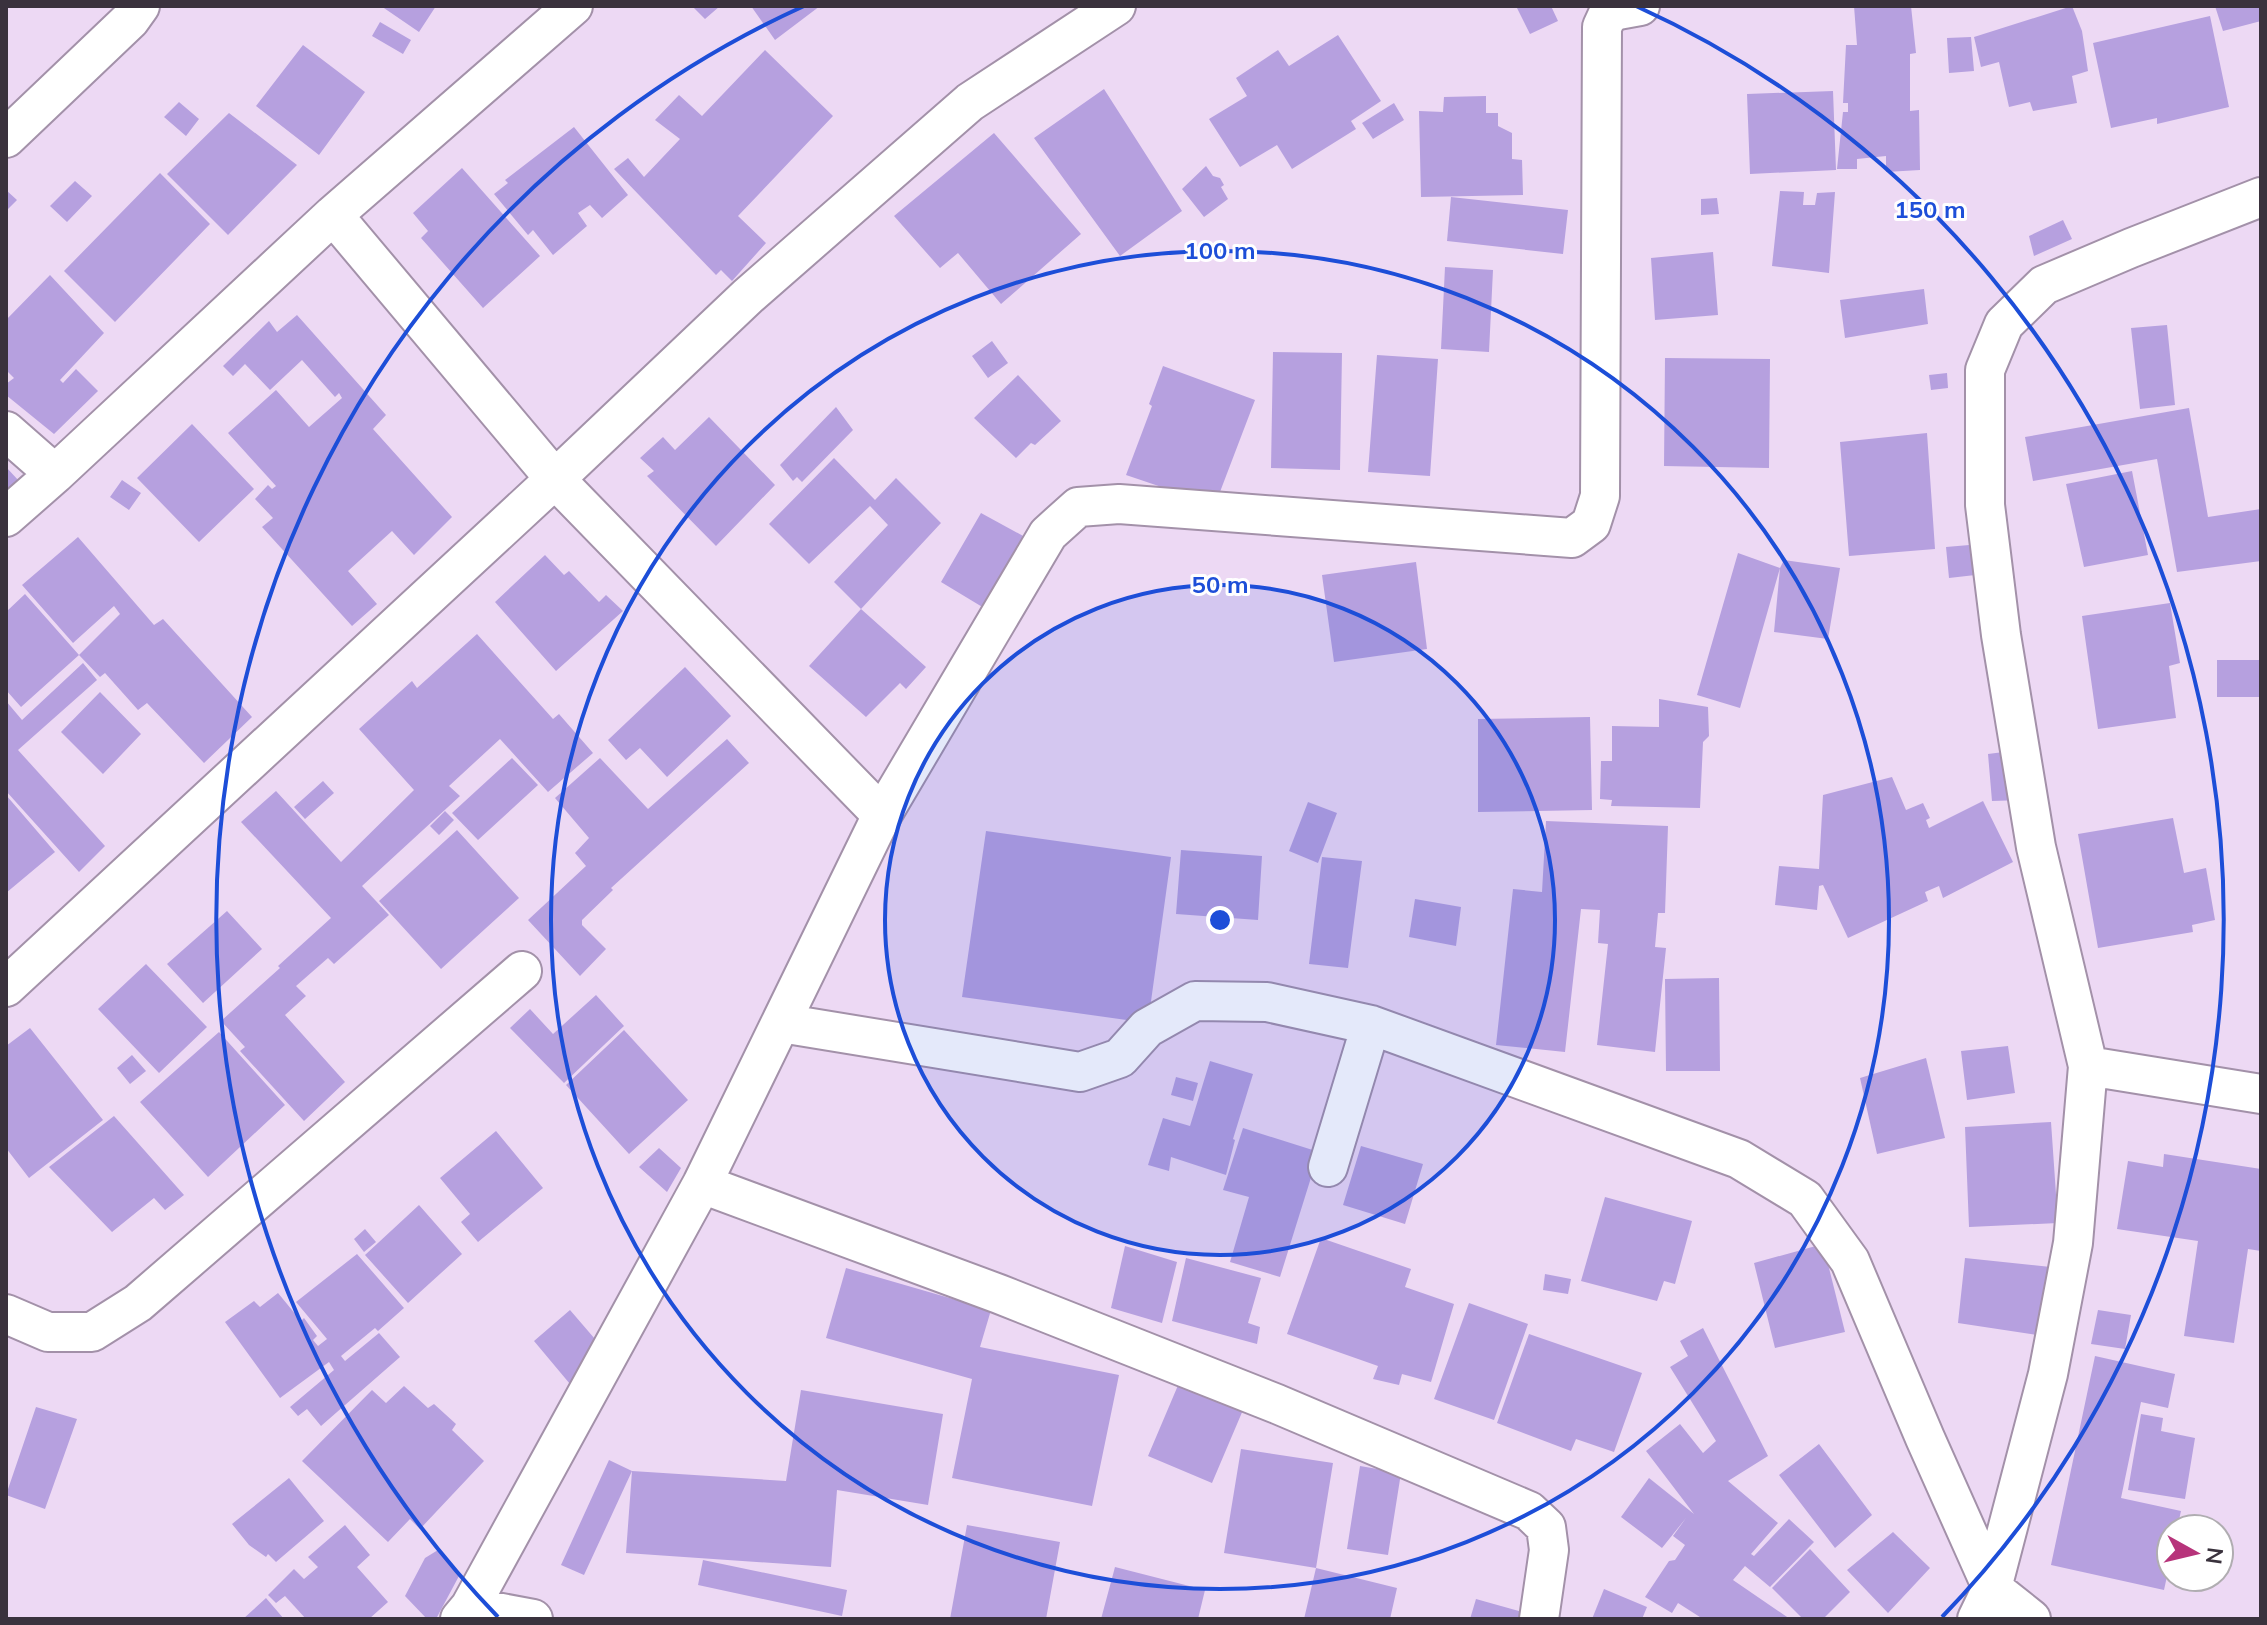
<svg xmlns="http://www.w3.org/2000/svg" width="2267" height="1625" viewBox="0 0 2267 1625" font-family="Mulish,sans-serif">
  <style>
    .building { fill: #b6a0df }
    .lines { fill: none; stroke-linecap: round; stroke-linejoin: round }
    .street-casing { stroke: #a391a9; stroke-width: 42 }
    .street { stroke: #fff; stroke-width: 38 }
    .ring { fill: none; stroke: #1d4ed8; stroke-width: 4 }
    .centre { fill: #1d4ed8; stroke: #fff; stroke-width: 4 }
    .ring-label { font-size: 24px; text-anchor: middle; font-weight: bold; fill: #1d4ed8; stroke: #fff; stroke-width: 6; stroke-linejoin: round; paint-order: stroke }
  </style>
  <rect width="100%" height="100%" fill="#edd9f4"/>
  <path class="building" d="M381,6H436L419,32Z
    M692,6H720L705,19Z
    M751,6H820L775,40Z
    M1521,6H1551L1558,21L1530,34L1517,8Z
    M1854,6H1911L1916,53L1910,54V111L1919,110L1920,170L1886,172V156L1857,159V169H1837L1843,112H1848V103H1843L1846,45H1857Z
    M2072,6L2082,31L2088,71L2072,76L2077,103L2033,111L2030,102L2009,107L1999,62L1981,67L1974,37Z
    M2215,6H2261V21L2223,31Z
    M2210,16L2229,107L2157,124V118L2111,128L2093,43Z
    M380,22L411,40L403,54L372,36Z
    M1338,35L1381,101L1351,121L1356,129L1292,169L1277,145L1240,167L1209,119L1247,96L1236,78L1278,50L1289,66Z
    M1971,37L1974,71L1949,73L1947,38Z
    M303,45L365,92L319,155L256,106Z
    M765,50L833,116L738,216L766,243L732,281L721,270L716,275L614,169L628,158L644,177L680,139L655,120L679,95L702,116Z
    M1104,89L1182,211L1120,256L1034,138Z
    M1833,91L1836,170L1750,174L1747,94Z
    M1486,96V113H1498V126L1512,133V159L1522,160L1523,195L1421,197L1419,111L1443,112L1444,97Z
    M179,102L199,119L186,136L164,117Z
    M1394,103L1404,120L1373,139L1362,123Z
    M229,113L297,165L228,235L167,174Z
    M574,127L628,195L602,218L590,205L578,213L587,226L553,255L533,230L528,235L494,194L508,183L505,180Z
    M994,133L1081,234L1001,304L958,253L940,268L894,216Z
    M1206,166L1213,176L1220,178L1224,185L1221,187L1228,199L1204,217L1182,189Z
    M462,168L540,256L483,308L421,238L428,231L413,213Z
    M160,173L210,224L115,322L64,271Z
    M75,181L92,196L67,222L50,206Z
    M6,190L17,200L6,211Z
    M1780,191L1804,192L1803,205H1815L1817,193L1835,192L1829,273L1772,266Z
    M1451,197L1568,210L1563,254L1447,241Z
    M1717,198L1719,214L1701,215V199Z
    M2063,220L2072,239L2034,256L2029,236Z
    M1713,252L1718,315L1655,320L1651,258Z
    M1445,267L1493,270L1489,352L1441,349Z
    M50,275L104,333L60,380L63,383L76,369L98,391L54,434L6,395V384L14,378L6,370V320Z
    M1924,289L1928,324L1845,338L1840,300Z
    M297,315L386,415L373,429L452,517L414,555L392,531L348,571L377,604L352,626L262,527L273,518L255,499L268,485L272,489L276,486L228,433L276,390L309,427L342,398L339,393L335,397L302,360L270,390L245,364L233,376L223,366L269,321L277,332Z
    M2167,325L2175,405L2140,409L2131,328Z
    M992,341L1008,363L988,378L972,356Z
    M1273,352L1342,353L1340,470L1271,468Z
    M1377,355L1438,359L1430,476L1368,472Z
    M1665,358L1770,359L1769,468L1664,466Z
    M1163,366L1255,400L1215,505L1126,475L1152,406L1149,404Z
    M1947,373L1948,388L1931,390L1929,375Z
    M1018,375L1061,421L1035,445L1031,443L1016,458L974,418Z
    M836,407L853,430L802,482L797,477L793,481L780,465Z
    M2189,408L2208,517L2261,509V561L2177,572L2157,459L2033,481L2025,437Z
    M709,417L775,485L716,546L647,476L654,471L640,458L663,437L675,450Z
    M192,424L254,489L199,542L137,478Z
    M1927,433L1935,549L1849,556L1840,442Z
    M834,458L875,500L896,478L941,523L861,609L834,582L888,525L870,506L809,564L769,524Z
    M6,467L19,481L6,491Z
    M2132,471L2148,555L2084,567L2066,484Z
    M122,480L141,493L129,510L110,497Z
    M981,513L1025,537L984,608L941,582Z
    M78,537L154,625L163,619L252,717L204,763L147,703L138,710L105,673L100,677L79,655L120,614L114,606L73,643L22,585Z
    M1981,544L1984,574L1949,578L1946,547Z
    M1738,553L1780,568L1740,708L1697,695Z
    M545,555L564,575L569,571L599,602L606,595L623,611L556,671L495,602Z
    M1784,560L1840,568L1828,639L1774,632L1780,568Z
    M1416,562L1427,649L1334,662L1322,575Z
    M25,594L79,655L21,707L6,690V612Z
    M2170,603L2180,663L2169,666L2176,718L2098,729L2082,616Z
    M861,609L926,667L906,689L900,683L866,717L809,666Z
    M477,634L553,719L559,714L593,753L548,792L500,739L449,786L460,796L362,886L389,915L334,964L328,958L296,986L306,996L285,1015L345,1082L304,1121L240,1051L245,1047L221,1021L280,968L278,966L331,918L241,822L276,791L341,862L414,790L359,729L412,681L417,688Z
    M2217,660H2261V697H2217Z
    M83,663L97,680L18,750L105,846L79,872L6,791V701L22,720Z
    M685,667L731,716L667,777L640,748L626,760L608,740Z
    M100,692L141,734L103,774L61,732Z
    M1659,699L1708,707L1709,736L1703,742L1700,808L1611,806L1612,800L1600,799L1601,761H1612V726L1659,727Z
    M1590,717L1592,810L1478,812V719Z
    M727,739L749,763L611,888L613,890L582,920V925L606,949L580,976L528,920L586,866L575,853L589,838L555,798L600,758L648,809Z
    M2019,750L2023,800L1992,801L1988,754Z
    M512,758L538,785L478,840L452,813Z
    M1892,777L1906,810L1923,803L1930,818L1926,820L1929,828L1983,801L2013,862L1943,898L1939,886L1925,892L1928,901L1848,938L1823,885L1819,886L1817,910L1775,905L1779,866L1819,869L1823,795Z
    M323,781L334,793L305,819L294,807Z
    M6,795L55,852L6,893Z
    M1308,802L1337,813L1318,863L1289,851Z
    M445,811L454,820L439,835L430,826Z
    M2173,818L2184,873L2206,868L2215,920L2192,925L2193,932L2098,948L2078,834Z
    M1546,821L1668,826L1665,913H1658L1655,947L1666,948L1655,1052L1597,1045L1608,944L1598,943L1600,910L1581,909L1565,1052L1496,1045L1513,889L1542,892Z
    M457,830L519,898L441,969L379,901Z
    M986,831L1171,857L1148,1023L962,997Z
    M1181,850L1262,856L1258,920L1176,914Z
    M1322,857L1362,861L1348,968L1309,964Z
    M1415,899L1461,907L1456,946L1409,937Z
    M227,911L262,949L203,1003L167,964Z
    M146,964L207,1027L159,1073L98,1009Z
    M1719,978L1720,1071H1666L1665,979Z
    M596,995L624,1026L564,1083L510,1028L530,1009L553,1034Z
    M30,1028L103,1120L29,1178L6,1148V1046Z
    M624,1030L688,1100L629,1154L566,1085Z
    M219,1032L285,1105L208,1177L140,1102Z
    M2008,1046L2015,1093L1967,1100L1961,1051Z
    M132,1055L146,1071L130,1084L117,1068Z
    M1926,1058L1945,1138L1877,1154L1860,1078Z
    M1210,1061L1253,1074L1233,1139L1235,1140L1226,1175L1171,1157L1169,1171L1148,1165L1163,1118L1190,1126Z
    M1176,1077L1198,1083L1193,1101L1171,1095Z
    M114,1116L184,1195L165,1210L154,1198L112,1232L49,1167Z
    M2051,1122L2058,1223L1969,1227L1965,1127Z
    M1243,1128L1319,1152L1280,1277L1230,1262L1249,1197L1223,1190Z
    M496,1131L543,1188L478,1242L461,1222L470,1214L440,1178Z
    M1361,1146L1423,1164L1405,1224L1343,1205Z
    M659,1148L681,1168L667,1192L639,1167Z
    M2164,1154L2261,1169V1251L2248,1249L2234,1343L2184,1336L2198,1241L2117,1229L2128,1161L2163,1167Z
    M1605,1197L1692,1221L1675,1284L1664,1281L1657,1301L1581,1281Z
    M419,1205L462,1254L408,1303L365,1255Z
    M365,1229L376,1242L364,1252L354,1239Z
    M1321,1238L1411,1269L1405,1287L1454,1304L1431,1382L1402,1374L1399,1385L1373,1379L1378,1366L1287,1334Z
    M1823,1244L1845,1332L1775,1348L1754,1263Z
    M1125,1246L1177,1262L1162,1323L1111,1308Z
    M357,1254L404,1308L378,1331L375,1328L341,1356L345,1361L379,1333L400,1357L321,1426L307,1409L298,1416L290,1407L334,1370L329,1362L280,1398L225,1322L254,1301L260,1307L278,1293L301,1321L304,1318L317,1336L313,1340L318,1346L327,1339L296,1302Z
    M1186,1258L1261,1278L1248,1323L1260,1327L1257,1344L1172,1321Z
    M1965,1258L2060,1268L2050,1337L1958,1323Z
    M846,1268L991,1310L980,1347L1119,1375L1092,1506L952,1478L972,1379L826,1338Z
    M1545,1274L1571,1279L1568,1294L1543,1290Z
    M1469,1303L1528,1324L1494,1420L1434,1399Z
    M570,1310L607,1353L570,1384L534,1341Z
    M2098,1310L2131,1315L2125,1349L2091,1344Z
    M1703,1328L1768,1456L1728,1481L1778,1523L1751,1554L1754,1556L1789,1519L1814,1542L1770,1587L1745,1566L1733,1580L1790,1619H1703L1678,1603L1672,1613L1645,1597L1669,1561L1675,1560L1685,1545L1673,1536L1686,1518L1662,1548L1621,1517L1649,1478L1694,1514L1646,1451L1680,1424L1703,1453L1716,1441L1670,1367L1688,1356L1680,1341Z
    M1529,1334L1642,1373L1614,1452L1576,1439L1571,1451L1497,1423Z
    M2095,1356L2175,1374L2168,1408L2141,1402L2121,1498L2181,1511L2177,1529H2171V1558L2164,1590L2051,1565Z
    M1179,1383L1243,1410L1212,1483L1148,1456Z
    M404,1386L428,1408L434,1404L456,1424L452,1430L484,1461L420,1529L410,1519L388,1542L302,1461L372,1390L386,1403Z
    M801,1390L943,1414L928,1505L837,1490L831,1567L626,1553L632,1471L786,1481Z
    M36,1407L77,1419L45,1509L6,1495Z
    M2141,1414L2163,1418L2161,1431L2195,1438L2185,1499L2128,1490Z
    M1819,1444L1872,1515L1835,1548L1779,1475Z
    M1241,1449L1333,1463L1316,1568L1224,1553Z
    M609,1460L632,1471L584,1575L561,1565Z
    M1360,1466L1401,1473L1388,1555L1347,1549Z
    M289,1478L324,1521L276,1562L268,1554L266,1557L249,1545L232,1524Z
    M345,1525L370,1555L357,1567L388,1602L369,1619H306L285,1596L276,1603L268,1595L294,1569L304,1579L318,1567L308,1557Z
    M967,1525L1060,1542L1046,1619H950Z
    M1893,1532L1930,1568L1888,1613L1847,1570Z
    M1810,1549L1850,1592L1823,1619H1803L1772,1588Z
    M438,1550L459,1576L436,1619H427L405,1596L425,1558Z
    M703,1560L847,1590L842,1616L698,1585Z
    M1115,1567L1205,1590L1198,1619H1101Z
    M1316,1568L1397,1588L1390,1619H1304Z
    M1604,1589L1647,1607L1642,1619H1592Z
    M266,1598L284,1619H243Z
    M1476,1599L1544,1618V1619H1470Z"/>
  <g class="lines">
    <defs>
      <path id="street" d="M6,138L130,20L140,6
        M2261,197L2131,248L2044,285L2004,324L1985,370V505L2001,635L2036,847L2088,1066L2261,1094
        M333,215L555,479L882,815
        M6,431L55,474
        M6,517L55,474L333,215L573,6
        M6,987L555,479L748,296L970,102L1116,6
        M781,1023L1080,1072L1120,1058L1147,1028L1195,1001L1267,1002L1371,1025L1739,1159L1805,1199L1850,1261L1925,1438L1992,1588L2048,1374L2073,1243L2088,1066
        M1328,1167L1371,1025
        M702,1184L999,1294L1277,1404L1529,1511L1546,1527L1549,1550L1539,1619
        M6,1314L48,1332H92L138,1303L522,971
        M470,1607L533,1619
        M460,1619L470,1607L702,1184L882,815L1048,534L1078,507L1119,504L1572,538L1591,524L1600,496L1602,27L1608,14L1618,10L1640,6
        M1977,1619L1992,1588L2031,1619"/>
    </defs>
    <use href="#street" class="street-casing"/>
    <use href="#street" class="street"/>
  </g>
  <circle cx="1220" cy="920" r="335" fill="#1d4ed8" fill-opacity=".12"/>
  <g class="ring">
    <circle cx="1220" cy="920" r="335"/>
    <circle cx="1220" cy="920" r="669"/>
    <path d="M498 1617A1004 1004 0 0 1 804 6M1636 6A1004 1004 0 0 1 1942 1617"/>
  </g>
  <circle cx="1220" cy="920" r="12" class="centre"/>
  <g class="ring-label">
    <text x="1930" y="218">150 m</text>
    <text x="1220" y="259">100 m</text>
    <text x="1220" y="593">50 m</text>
  </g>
  <rect width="2267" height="1625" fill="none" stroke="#3a323d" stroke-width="16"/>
  <g transform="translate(2195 1553) rotate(98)"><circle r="38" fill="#ffffff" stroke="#b0adb1" stroke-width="2"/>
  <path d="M0-6L14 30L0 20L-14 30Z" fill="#b7347b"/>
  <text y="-12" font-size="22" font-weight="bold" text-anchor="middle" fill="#3a323d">N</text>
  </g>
</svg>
